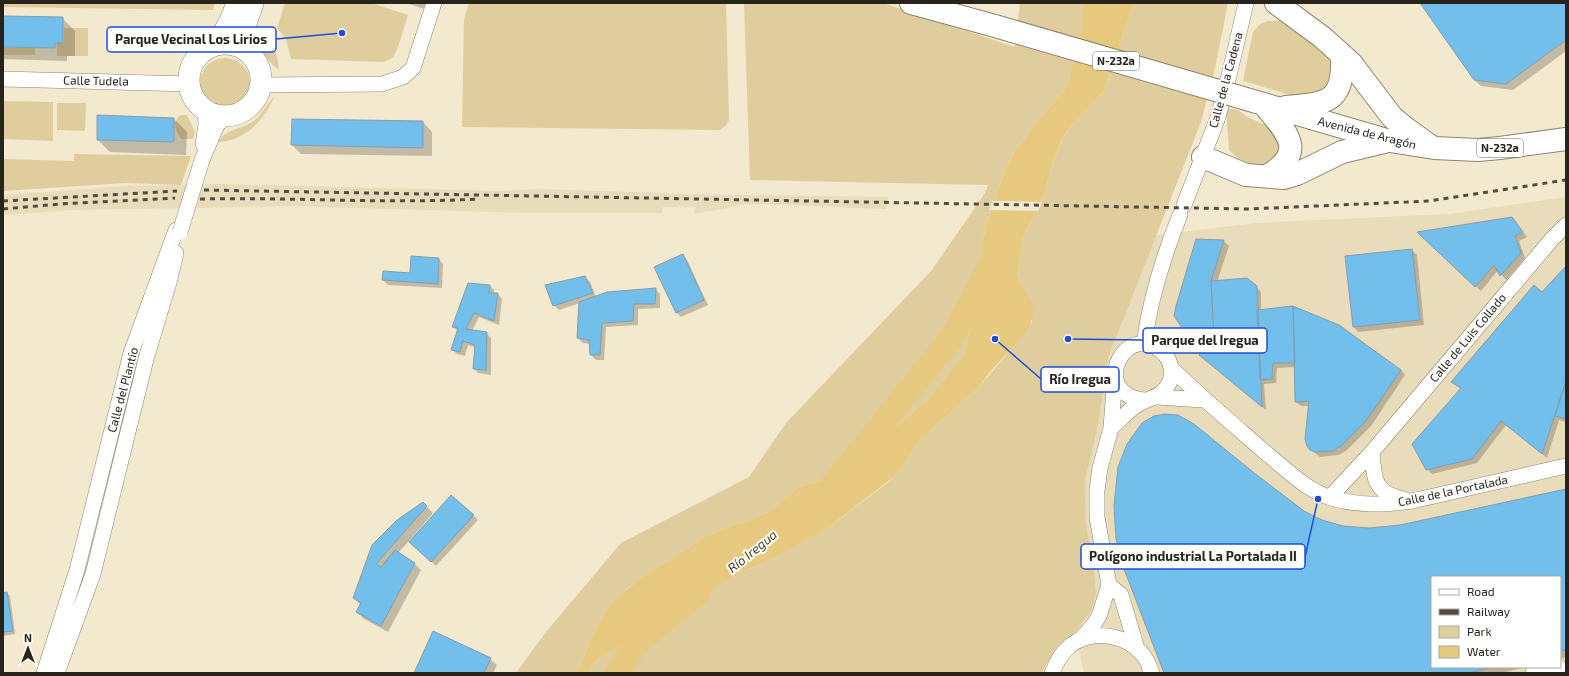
<svg xmlns="http://www.w3.org/2000/svg" width="1569" height="676" viewBox="0 0 1569 676" font-family="'Exo 2',sans-serif">
  <style>
    .built { fill: #e9dcbb; fill-rule: evenodd }
    .green { fill: #e0cd9d }
    .water { fill: #e7c97f }
    .pier { fill: #f3e9cf }
    .shadow { fill: #0003 }
    .lines { fill: none; stroke-linecap: round; stroke-linejoin: round }
    .river { stroke: #e7c97f; stroke-width: 24 }
    .building { fill: #72bfeb; stroke: #859dad }
    .minor-casing { stroke: #8d846c; stroke-width: 16 }
    .secondary-casing { stroke: #8d846c; stroke-width: 22 }
    .primary-casing { stroke: #8d846c; stroke-width: 24 }
    .minor { stroke: #fff; stroke-width: 15 }
    .secondary { stroke: #fff; stroke-width: 21 }
    .primary { stroke: #fff; stroke-width: 22 }
    .rail { stroke: #514c3f; stroke-width: 3; stroke-dasharray: 5 5; stroke-linecap: butt }
    .minor-bridge-casing { stroke: #8d846c; stroke-width: 16; stroke-linecap: butt }
    .primary-bridge-casing { stroke: #8d846c; stroke-width: 24; stroke-linecap: butt }
    .minor-bridge { stroke: #fff; stroke-width: 15 }
    .primary-bridge { stroke: #fff; stroke-width: 22 }
    .labels { text-anchor: middle; stroke-width: 4; stroke-linejoin: round; paint-order: stroke }
    .shield { fill: #fff; stroke: #68665f; stroke-width: 1 }
    .shield-label { font-size: 11px; font-weight: bold; fill: #28241b }
    .street-label { font-size: 12px; fill: #28241b; stroke: #fff }
    .water-label { font-size: 13px; font-style: italic; fill: #463a19; stroke: #fff }
    .leader { fill: none; stroke: #1d4ed8; stroke-width: 1.5 }
    .callout-dot { fill: #1d4ed8; stroke: #fff; stroke-width: 1.5 }
    .callout { fill: #fff; stroke: #1d4ed8; stroke-width: 1.5 }
    .callout-label { font-size: 13px; text-anchor: middle; font-weight: bold; fill: #28241b }
  </style>
  <rect width="100%" height="100%" fill="#f3e9cf"/>
  <path class="built" d="M220,184L500,191L541,189L689,194L888,197L886,209L762,204L739,205L724,209L693,214L696,207H663L662,213H531L293,206L72,210L3,215V195L124,186Z
    M1566,197V673H1084L1059,563L1115,321L1157,235L1256,223L1449,214ZM1432,577H1560V667H1432Z"/>
  <path class="green" d="M3,3H215L213,10L3,7Z
    M285,3H371L408,15C405,24 398,51 393,57C391,60 387,60 384,62L291,59L286,39L277,28Z
    M469,3H726L729,120L726,125L720,130L462,127L464,19Z
    M744,3H883L1015,47L1020,3H1083V24L1069,78L1064,91L1041,117L1014,152L1004,173L987,222L982,245L984,294L973,319L964,354L926,401L899,424L853,467L833,477L804,485L796,489L776,506L764,514L708,535L639,579L627,589L606,611L592,635L582,661L576,673H516L546,632L621,543L749,477L786,423L932,270L985,193L988,185L750,180Z
    M1134,3H1228L1214,73L1201,122L1108,358L1098,425L1085,481L1086,522L1094,571L1096,593L1091,611L1073,635L1058,646L1043,670V673H588L591,667L596,660L615,647L653,624L693,604L739,573L773,559L828,528L887,483L895,476L923,437L979,387L1030,327L1032,322V307L1027,294L1017,276L1023,237L1046,189L1050,170L1061,142L1069,128L1103,92Z
    M1268,21C1272,21 1277,20 1281,21C1295,25 1323,52 1333,63L1329,89L1297,97L1243,81L1253,32L1260,24Z
    M217,24L207,39L198,43L186,54C193,38 202,32 217,24Z
    M64,28H88V56H57V43H64Z
    M261,31C273,41 278,54 279,70C265,59 257,49 261,31Z
    M3,48H35V55H3Z
    M200 83a25 25 0 1 1 50 0a25 25 0 1 1-50 0Z
    M274,97C265,120 244,141 218,142C227,127 244,130 256,119C263,113 267,103 274,97Z
    M3,101L53,102V141L3,139Z
    M57,103H86L85,131L57,130Z
    M1226,108L1238,110L1246,116L1275,130L1283,149C1280,153 1276,160 1271,163C1255,171 1240,161 1229,150Z
    M181,115H187L195,132L193,139H182C175,133 172,120 181,115Z
    M74,154L191,156L181,185L126,183L3,191V159L74,161Z"/>
  <path class="water" d="M1083,3H1134L1103,92L1069,128L1061,141L1050,170L1046,189L1023,237L1017,276L1032,303L1033,314L1030,327L1023,336L990,372L979,387L923,437L895,476L842,517L828,528L773,559L739,573L693,604L653,624L596,660L591,667L588,673H576L582,661L592,635L606,611L615,600L639,579L708,535L764,514L776,506L796,489L804,485L833,477L853,467L899,424L926,401L964,354L973,319L984,294L982,245L987,222L1004,173L1014,152L1041,117L1064,91L1069,78L1083,24Z"/>
  <path class="pier" d="M992,201H1007L1042,202L1038,211L989,210Z"/>
  <path class="shadow" d="M406,3H433L431,11Z
    M1421,3H1566V51L1513,90L1481,86L1474,80Z
    M3,17L62,18L75,31V56H67V61L3,59Z
    M174,119L187,132L186,155L110,152L98,140Z
    M423,122L432,132V156L301,154L292,145Z
    M1516,223L1527,237L1519,241L1525,258L1506,280L1498,270L1481,291L1419,232Z
    M1196,240L1224,241L1229,246L1217,282L1256,287L1261,292V311L1401,370L1405,375L1371,426L1346,451L1338,455L1320,457L1310,449L1309,406H1301L1296,402V367L1277,368L1276,383L1264,384L1266,410L1200,355L1206,349L1187,334Z
    M1412,250L1417,255L1424,325L1358,332L1354,327L1346,257Z
    M683,256L687,260L708,305L681,317L677,313L656,268Z
    M439,259L443,264L442,288L388,285L383,280L384,272L411,274Z
    M1566,268V422L1559,420L1547,458L1506,425L1477,463L1432,474L1427,469L1461,389L1452,382Z
    M585,277L590,282L596,297L655,289L660,294V308L638,309V325L606,327L604,360H596L591,355L590,344L583,343L578,338L580,303L559,310L554,305Z
    M490,286L494,290V294H498L502,299L499,325L479,317L472,331L486,333L491,338V375L478,373L474,368L476,348L468,345L465,356L457,354L453,350L458,331L453,327Z
    M1253,473L1304,512L1332,524L1359,529L1401,526L1566,489V657L1560,659V577H1432V667H1526L1501,673H1165Z
    M423,503L433,513L410,540L411,541L473,515L478,520L436,566L409,541L398,553L415,564L421,570L388,632L364,619L357,612L361,605L354,598L373,546Z
    M7,593L10,596L15,634L3,636V594Z
    M490,659L497,665L493,673H415Z"/>
  <g class="lines">
    <path class="river" d="M821,495L831,487L952,337L999,249
      M617,673L636,644L697,594"/>
  </g>
  <path class="building" d="M1420,3H1566V40L1506,84L1474,80Z
    M3,16L63,17V43H55V48L3,47Z
    M97,115L174,118V142L97,140Z
    M292,119L423,121V148L291,145Z
    M1512,217L1523,232L1515,236L1521,253L1500,276L1494,265L1475,287L1417,232Z
    M1196,239L1224,240L1211,281L1214,338L1205,349L1186,334L1174,316L1176,306Z
    M1412,249L1420,320L1353,327L1345,256Z
    M683,254L704,300L676,313L654,267Z
    M411,256L439,258L438,284L382,280L383,271L410,273Z
    M1566,266V381L1542,454L1501,421L1472,459L1426,470L1412,444L1461,388L1451,382L1534,285L1542,292Z
    M585,276L593,293L553,306L545,285Z
    M1247,278L1257,286L1262,407L1199,355L1214,338L1211,281Z
    M468,283L490,285L489,293H498L494,321L474,313L466,329L487,332L486,370L473,369L475,345L463,341L460,352L451,350L458,328L452,327Z
    M656,288L655,304H634L633,321L602,323L600,355H590L589,340L577,338L579,302L607,292Z
    M1293,306L1295,363H1273L1272,379L1260,380L1257,310Z
    M1293,306L1339,325L1401,370L1366,421L1341,446L1333,451L1315,452L1310,450L1307,446L1305,439L1309,401L1295,402Z
    M1566,381V419L1555,416Z
    M1165,414L1178,415L1194,424L1253,472L1304,511L1322,520L1343,526L1369,528L1400,525L1566,489V650L1560,651V577H1432V667H1494L1469,673H1164L1124,569L1116,539L1114,506L1118,467L1127,444L1142,423L1154,416Z
    M451,495L474,515L431,562L409,542Z
    M423,502L427,506L376,564L381,567L395,550L415,563L381,626L356,612L361,603L353,598L372,545L397,520Z
    M7,592L13,631L3,632V593Z
    M433,631L491,658L484,673H414Z"/>
  <g class="lines">
    <defs>
      <path id="minor" d="M3,79L189,84
        M261,85L382,84L403,77L413,68L434,3
        M203,144L206,125L205,109
        M202,160L217,125L227,116
        M1184,205L1217,120L1227,84L1246,3
        M1144,344C1150,300 1163,257 1180,215
        M1171,368C1202,398 1234,425 1266,453C1286,469 1306,490 1331,498C1358,506 1384,505 1412,501L1566,466
        M1157,397L1204,400
        M1111,428C1119,421 1126,413 1134,407C1147,397 1163,399 1170,381C1173,373 1171,361 1165,355C1128,314 1085,395 1146,400
        M1372,452C1374,479 1374,493 1404,499
        M1330,497L1372,452L1552,239L1566,225
        M1109,585L1121,595L1137,649
        M1081,639L1094,624L1099,616L1109,585L1097,517V490L1100,468L1111,428L1115,376
        M44,673L77,570L131,353L176,230
        M57,673L93,574L146,359L170,279L176,253
        M1052,673C1056,663 1062,652 1071,645C1095,628 1132,635 1147,661C1149,665 1150,669 1152,673
        M1533,673L1559,667"/>
      <path id="secondary" d="M189 80a36 36 0 1 1 72 0a36 36 0 1 1-72 0Z
        M211,47C225,34 231,20 237,3
        M245,50L241,43V38L253,3"/>
      <path id="primary" d="M911,3L995,26
        M1276,3L1322,37L1351,63L1392,117L1404,127L1429,145
        M1236,96L1390,141L1434,148L1478,150L1500,148L1566,139
        M1265,106C1287,133 1308,152 1267,176
        M1286,107C1327,103 1344,104 1342,55
        M1203,157L1246,175L1284,178L1297,174L1342,152L1384,142"/>
    </defs>
    <use href="#minor" class="minor-casing"/>
    <use href="#secondary" class="secondary-casing"/>
    <use href="#primary" class="primary-casing"/>
    <use href="#minor" class="minor"/>
    <use href="#secondary" class="secondary"/>
    <use href="#primary" class="primary"/>
    <path class="rail" d="M204,190L1249,209L1429,201L1566,180
      M200,199C293,197 385,204 478,199
      M3,201L177,191
      M3,209L60,204L175,198"/>
    <defs>
      <path id="minor-bridge" d="M180,232L202,160"/>
      <path id="primary-bridge" d="M995,26L1236,96"/>
    </defs>
    <use href="#minor-bridge" class="minor-bridge-casing"/>
    <use href="#primary-bridge" class="primary-bridge-casing"/>
    <use href="#minor-bridge" class="minor-bridge"/>
    <use href="#primary-bridge" class="primary-bridge"/>
  </g>
  <g class="labels">
    <g class="shield">
      <rect x="1093" y="52" width="46" height="18" rx="3"/>
      <rect x="1477" y="139" width="46" height="18" rx="3"/>
    </g>
    <g class="shield-label">
      <text x="1116" y="65">N-232a</text>
      <text x="1500" y="152">N-232a</text>
    </g>
    <g class="street-label">
      <text transform="translate(1226 80) rotate(-75)" y="4">Calle de la Cadena</text>
      <text transform="translate(96 81) rotate(1)" y="4">Calle Tudela</text>
      <text transform="translate(1367 133) rotate(14)" y="4">Avenida de Aragón</text>
      <text transform="translate(1468 338) rotate(-50)" y="4">Calle de Luis Collado</text>
      <text transform="translate(123 390) rotate(-75)" y="4">Calle del Plantío</text>
      <text transform="translate(1453 491) rotate(-12)" y="4">Calle de la Portalada</text>
    </g>
    <g class="water-label">
      <text transform="translate(752 551) rotate(-39)" y="5">Río Iregua</text>
    </g>
  </g>
  <path class="leader" d="M342 33L276 39M1068 339L1143 340M995 339L1041 379M1318 499L1305 557"/>
  <g class="callout-dot">
    <circle cx="342" cy="33" r="4"/>
    <circle cx="1068" cy="339" r="4"/>
    <circle cx="995" cy="339" r="4"/>
    <circle cx="1318" cy="499" r="4"/>
  </g>
  <g class="callout">
    <rect x="107" y="27" width="169" height="25" rx="4"/>
    <rect x="1143" y="328" width="124" height="25" rx="4"/>
    <rect x="1041" y="367" width="78" height="25" rx="4"/>
    <rect x="1081" y="544" width="224" height="25" rx="4"/>
  </g>
  <g class="callout-label">
    <text x="191" y="44">Parque Vecinal Los Lirios</text>
    <text x="1205" y="345">Parque del Iregua</text>
    <text x="1080" y="384">Río Iregua</text>
    <text x="1193" y="561">Polígono industrial La Portalada II</text>
  </g>
  <rect width="1569" height="676" fill="none" stroke="#28241b" stroke-width="8"/>
  <rect x="1431" y="576" width="130" height="92" fill="#ffffff" stroke="#a9a7a4"/>
  <rect x="1439" y="589" width="20" height="6" fill="#ffffff" stroke="#a9a7a4"/>
  <text x="1467" y="596" font-size="12" fill="#28241b">Road</text>
  <rect x="1439" y="609" width="20" height="6" fill="#514c3f" stroke="#a9a7a4"/>
  <text x="1467" y="616" font-size="12" fill="#28241b">Railway</text>
  <rect x="1439" y="626" width="20" height="12" fill="#e0cd9d" stroke="#a9a7a4"/>
  <text x="1467" y="636" font-size="12" fill="#28241b">Park</text>
  <rect x="1439" y="646" width="20" height="12" fill="#e7c97f" stroke="#a9a7a4"/>
  <text x="1467" y="656" font-size="12" fill="#28241b">Water</text>
  <g transform="translate(28 648)" stroke="#ffffff" stroke-width="3" paint-order="stroke">
  <path d="M0-3L7 15L0 10L-7 15Z" fill="#28241b"/>
  <text y="-6" font-size="11" font-weight="bold" text-anchor="middle" fill="#28241b">N</text>
  </g>
</svg>
